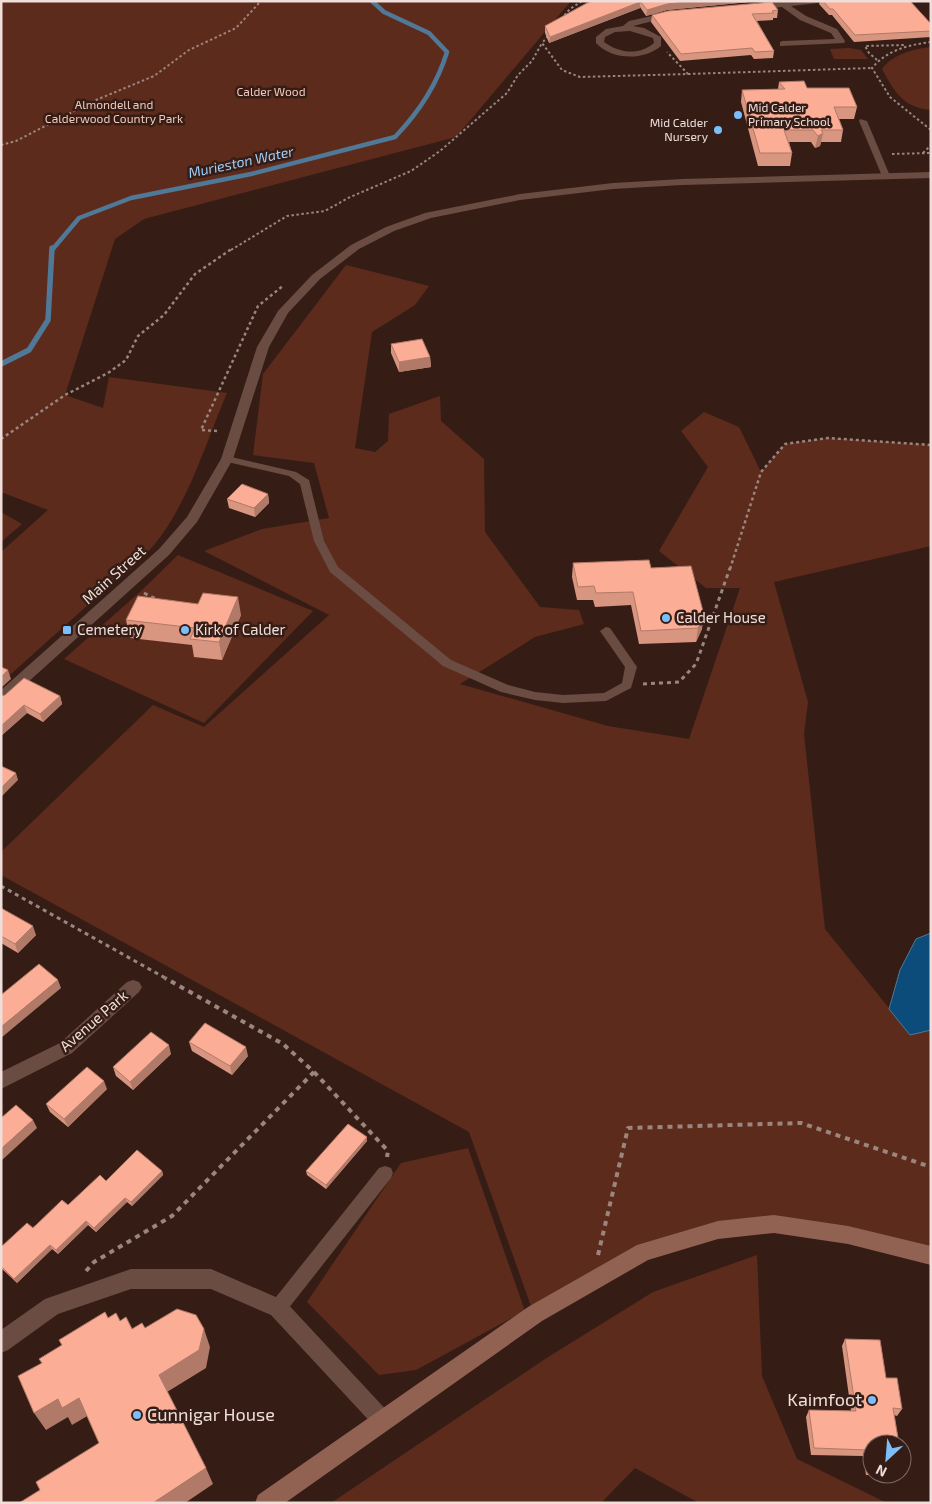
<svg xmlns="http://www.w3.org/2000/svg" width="932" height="1504" viewBox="0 0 932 1504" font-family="'Exo 2',sans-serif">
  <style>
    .green { fill: #5d2b1c }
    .water { fill: #0c4c7b; stroke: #507897 }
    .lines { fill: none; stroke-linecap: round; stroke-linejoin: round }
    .stream-far1 { stroke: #507897; stroke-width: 4.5 }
    .stream { stroke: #507897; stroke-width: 5.5 }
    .path-far3 { stroke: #9a857f; stroke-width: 2; stroke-dasharray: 2.5 2.5; stroke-linecap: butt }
    .path-far2 { stroke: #9a857f; stroke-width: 2.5; stroke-dasharray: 3 3; stroke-linecap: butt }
    .path-far1 { stroke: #9a857f; stroke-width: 3; stroke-dasharray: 4 4; stroke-linecap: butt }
    .path { stroke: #9a857f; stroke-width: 4; stroke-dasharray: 5 5; stroke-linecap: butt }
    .service { fill: #6a4c42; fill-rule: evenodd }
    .minor { fill: #6a4c42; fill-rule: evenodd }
    .tertiary { fill: #6a4c42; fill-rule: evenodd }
    .secondary { fill: #916152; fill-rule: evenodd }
    .wall { fill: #d89580 }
    .shaded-wall { fill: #b07968 }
    .building { fill: #fbad95; stroke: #b07968 }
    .poi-dot { fill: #7cbef9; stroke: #351d16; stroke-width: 2 }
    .labels { text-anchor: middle; stroke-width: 5; stroke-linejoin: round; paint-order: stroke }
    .far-park-label { font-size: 12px; fill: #f3c9bc; stroke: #351d16 }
    .far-poi-label { font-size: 12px; fill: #efded9; stroke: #351d16; text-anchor: start }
    .far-water-label { font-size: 14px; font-style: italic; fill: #a0cef9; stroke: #351d16 }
    .street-label { font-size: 15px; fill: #efded9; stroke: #351d16 }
    .poi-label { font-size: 15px; fill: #efded9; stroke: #351d16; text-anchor: start }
    .near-poi-label { font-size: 18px; fill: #efded9; stroke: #351d16; text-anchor: end }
  </style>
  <rect width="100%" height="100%" fill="#351d16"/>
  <path class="green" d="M1,1H571L456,137L144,219L115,239L65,395L103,408L109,377L227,393C203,449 184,520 138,562C133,567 124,577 117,580C107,584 108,578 97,588L99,595L2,682L1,552L48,510L1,492V440L6,436L1,439Z
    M931,47V110C903,108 894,91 882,69C893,54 913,49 931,47Z
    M849,48L861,50L868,59H834L830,49Z
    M346,265L429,286L415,305L372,332L355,448L375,452L388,441L389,414L440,396L441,421L484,459L485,532L540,607L579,610L584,624L535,637L460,684L608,726L689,739L740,588H706L659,551L708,467L681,431L704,412L739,427L761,472L785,444L828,438L931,445V546L774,582L808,702L804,734L825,929L910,1034L931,1030V1256L848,1235L718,1230L532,1309L469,1132L1,875V852L153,705L204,727L329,615L204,551L262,529L329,518L314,463L253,455L263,374Z
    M1,512L22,524L1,542Z
    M178,555L313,611L204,723L64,659L141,591Z
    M468,1148L525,1311L416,1370L379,1375L307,1302L401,1163Z
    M757,1255L762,1376L797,1459L887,1503H699L635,1468L601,1503H331L545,1359L653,1292Z"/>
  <path class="water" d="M931,933V1030L910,1035L889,1009L900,970L916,939Z"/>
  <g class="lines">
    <path class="stream-far1" d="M52,250L79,218L131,198L251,174L395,137C419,112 437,85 447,52L429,33L384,12L372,1"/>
    <path class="stream" d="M1,364L29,350L48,320L52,248"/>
    <path class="path-far3" d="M561,19L570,9L582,1
      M548,36L542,43L562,70L580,77L688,74L667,52
      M931,42C908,45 887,50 872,68L890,97L931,130
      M877,60L869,53L865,46L906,45
      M688,74L872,68
      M1,145L16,141L96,100L154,76L189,50L236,28L261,1
      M923,153L931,145
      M892,154L931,153
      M231,250L287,216L325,211L348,198L411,171L440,151L507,93L518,75L532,61L542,43"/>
    <path class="path-far2" d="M217,431L201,430L258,306L284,285
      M1,439L65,395L108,373L126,360L138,336L164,315L195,274L233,248
      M730,569L761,472L785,444L828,438L931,445"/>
    <path class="path-far1" d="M144,593L156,599
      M643,684L679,682L696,664L730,568
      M1,886L167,979"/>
    <path class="path" d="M314,1072L388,1151L387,1157
      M598,1255L628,1128L801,1123L931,1167
      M86,1271L94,1262L172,1216L314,1072L283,1044L165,978"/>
    <path class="service" d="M860,119L867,121L890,176L889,178L882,176L859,121Z
      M227,456L296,472L309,480L324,541L338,567L451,660L508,685L535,692L563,695L604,693L622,683L625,667L600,631L606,627L610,628L637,667L631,688L606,701L563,703L535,700L501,692L443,666L330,572L314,541L300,484L289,476L223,461L222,459Z
      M385,1166L391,1168L393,1173L391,1178L284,1314L278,1316L272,1314L270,1308L272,1302L379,1168Z"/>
    <path class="minor" d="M822,1L818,3L791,6L806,16L837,29L845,41L844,43L780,46V42L783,41L835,39L831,33L800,20L782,7L755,9L751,7C761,0 807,1 822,1Z
      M670,12L674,14L673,16L633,26L644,28L661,37V46C643,61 612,60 596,43V37L606,29L623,26L629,21ZM630,31L653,38L654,43C639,56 619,53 604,42L605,37L615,32Z
      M133,980L139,982L142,987L139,992L72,1053L1,1089V1072L60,1043L127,982Z
      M131,1269H211L285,1301L390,1414L394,1421L390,1428L383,1432L376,1428L271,1315L211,1289H131L58,1314L8,1350L1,1353V1330L45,1299Z"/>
    <path class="tertiary" d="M931,172V178L682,185L613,189L520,200L431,218L394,231L359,249L320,279L288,313L269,347L233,459L197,522L169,555L6,702L1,703V690L159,549L187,517L221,459L257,347L278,311L312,275L351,245L386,227L425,213L520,194L613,183L682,179Z"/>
    <path class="secondary" d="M774,1215L848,1226L931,1246V1265L848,1244L774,1233L718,1239L648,1260L542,1321L285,1503H255L258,1495L528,1307L637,1245L718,1221Z"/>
  </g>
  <path class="wall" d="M594,1H759L667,10L646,16L640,7V8L549,43L545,33V26Z
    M820,1H910L931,24V37L854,42L832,15H829L819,4Z
    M778,10L777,18H773V20L757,21L774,51L773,58L754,59L751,55L680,61L651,22L652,15Z
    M779,82L807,88L857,107L854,119H839L843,130L841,142H821L820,146L815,148L811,142H789L792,153L790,166H758L741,102L742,90L778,89Z
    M391,344L430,357L431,367L399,372L391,353Z
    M268,494L269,503L255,517L229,508L227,499Z
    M573,563L651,568L702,629L696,642L639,644L631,605L595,607L593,600H577L572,577Z
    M241,615L222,660L194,657L192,645L130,638L126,620Z
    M1,696H60L62,704L43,722L27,713L1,736Z
    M1,908L36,935L18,953L1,943Z
    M189,1042L248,1056L232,1075L192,1051Z
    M171,1054L133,1090L116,1076L113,1067Z
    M107,1089L68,1127L50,1112L46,1104Z
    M367,1137V1141L326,1189L307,1175L306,1171Z
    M162,1171L163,1175L132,1206L127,1202L96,1232L88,1225L58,1254L52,1249L17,1283L1,1268V1247L106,1181Z
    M845,1339L886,1378L902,1409L897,1416L894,1415L872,1444V1474H900L898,1476L866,1475L863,1456L811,1455L806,1417L809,1410L851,1411L842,1346Z"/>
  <path class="shaded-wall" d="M696,1H759L667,10L646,16L647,10L667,4Z
    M640,2V8L549,43L550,37Z
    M823,133L820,146L815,148L818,136Z
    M430,357L431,367L399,372V362Z
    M268,494L269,503L255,517L254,508Z
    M238,597L241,615L222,660L219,642Z
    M704,615L702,629L696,642L698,628Z
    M8,670L11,679L1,688V677Z
    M60,696L62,704L43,722L40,714Z
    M24,705L27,713L1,736V726Z
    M16,773L18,780L1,797V788Z
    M33,926L36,935L18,953L15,944Z
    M58,980L61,988L1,1038V1027Z
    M169,1045L171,1054L133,1090L130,1082Z
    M246,1047L248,1056L232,1075L230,1066Z
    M104,1081L107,1089L68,1127L64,1119Z
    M33,1120L37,1128L1,1161V1149Z
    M367,1137V1141L326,1189V1185Z
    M162,1171L163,1175L132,1206L131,1202Z
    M125,1198L127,1202L96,1232L94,1228Z
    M86,1221L88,1225L58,1254L56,1250Z
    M50,1245L52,1249L17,1283L14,1279Z
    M204,1329L210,1347L206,1368L167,1392L159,1375Z
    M79,1398L89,1415L72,1425L68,1417L46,1430L34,1413L58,1399Z
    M206,1468L213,1484L185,1503H153Z"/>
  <path class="building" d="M594,1H640V2L550,37L545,26L587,3Z
    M640,1H696L667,4L647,10Z
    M823,1H910L931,24V31L855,35L833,9H830Z
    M772,2L778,10L772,11L774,13L752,14L774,51L755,52L752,48L681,54L652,15L668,11Z
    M804,81L807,88H849L857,107H834L843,130H821L823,133L818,136L813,130H784L792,153H760L742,90L785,89L779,82Z
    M422,339L430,357L399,362L391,344Z
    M242,484L268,494L254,508L227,499Z
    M649,560L651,568L691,566L704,615L698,628L641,631L633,592L596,593L594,586L578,587L573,563Z
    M203,593L238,597L219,642L190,639L195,628L126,620L138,596L198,604Z
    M1,667L8,670L1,677Z
    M24,678L60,696L40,714L24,705L1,726V696L5,695Z
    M1,766L16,773L1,788Z
    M1,908L33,926L15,944L1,936Z
    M39,964L58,980L1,1027V995Z
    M205,1023L246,1047L230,1066L189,1042Z
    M151,1032L169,1045L130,1082L113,1067Z
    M87,1067L104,1081L64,1119L46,1104Z
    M16,1105L33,1120L1,1149V1118Z
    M348,1124L367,1137L326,1185L306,1171Z
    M137,1150L162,1171L131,1202L125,1198L94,1228L86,1221L56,1250L50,1245L14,1279L1,1266V1247L27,1223L33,1228L62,1200L68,1205L100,1175L106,1181Z
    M177,1309L196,1315L204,1329L199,1350L159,1375L206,1468L153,1503H19L40,1490L36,1482L99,1443L79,1398L62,1408L58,1399L34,1413L18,1376L42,1363L39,1359L62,1345L59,1340L105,1312L108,1318L116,1313L120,1321L126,1317L132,1329L142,1323L145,1328Z
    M845,1339L880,1340L886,1378H897L902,1409L893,1408L899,1444H872V1469H870L867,1450L814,1448L809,1410L856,1411Z"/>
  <g class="poi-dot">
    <circle cx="738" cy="115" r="5"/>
    <circle cx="718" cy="130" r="5"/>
    <circle cx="666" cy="618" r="5"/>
    <rect x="62" y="625" width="10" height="10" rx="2.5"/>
    <circle cx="185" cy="630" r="5"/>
    <circle cx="872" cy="1400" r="5"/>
    <circle cx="137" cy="1415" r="5"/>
  </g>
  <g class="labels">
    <g class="far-park-label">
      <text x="271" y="96">Calder Wood</text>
      <text x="114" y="109">Almondell and<tspan x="114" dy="14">Calderwood Country Park</tspan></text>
    </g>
    <g class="far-poi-label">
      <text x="748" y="112">Mid Calder<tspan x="748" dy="14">Primary School</tspan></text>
      <text x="708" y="127" text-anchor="end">Mid Calder<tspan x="708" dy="14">Nursery</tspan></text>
    </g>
    <g class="far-water-label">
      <text transform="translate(241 162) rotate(-12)" y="5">Murieston Water</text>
    </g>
    <g class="street-label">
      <text transform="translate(114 575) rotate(-42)" y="5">Main Street</text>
      <text transform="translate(94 1021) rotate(-41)" y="5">Avenue Park</text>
    </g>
    <g class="poi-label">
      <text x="676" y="623">Calder House</text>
      <text x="77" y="635">Cemetery</text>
      <text x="195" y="635">Kirk of Calder</text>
    </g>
    <g class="near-poi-label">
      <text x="862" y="1406">Kaimfoot</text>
      <text x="147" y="1421" text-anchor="start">Cunnigar House</text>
    </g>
  </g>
  <rect width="932" height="1504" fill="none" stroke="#efded9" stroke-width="5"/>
  <g transform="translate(887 1459) rotate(206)"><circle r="24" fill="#351d16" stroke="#7f6a64"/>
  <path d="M0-4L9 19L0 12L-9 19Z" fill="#7cbef9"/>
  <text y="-8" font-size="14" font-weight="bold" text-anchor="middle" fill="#efded9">N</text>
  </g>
</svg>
